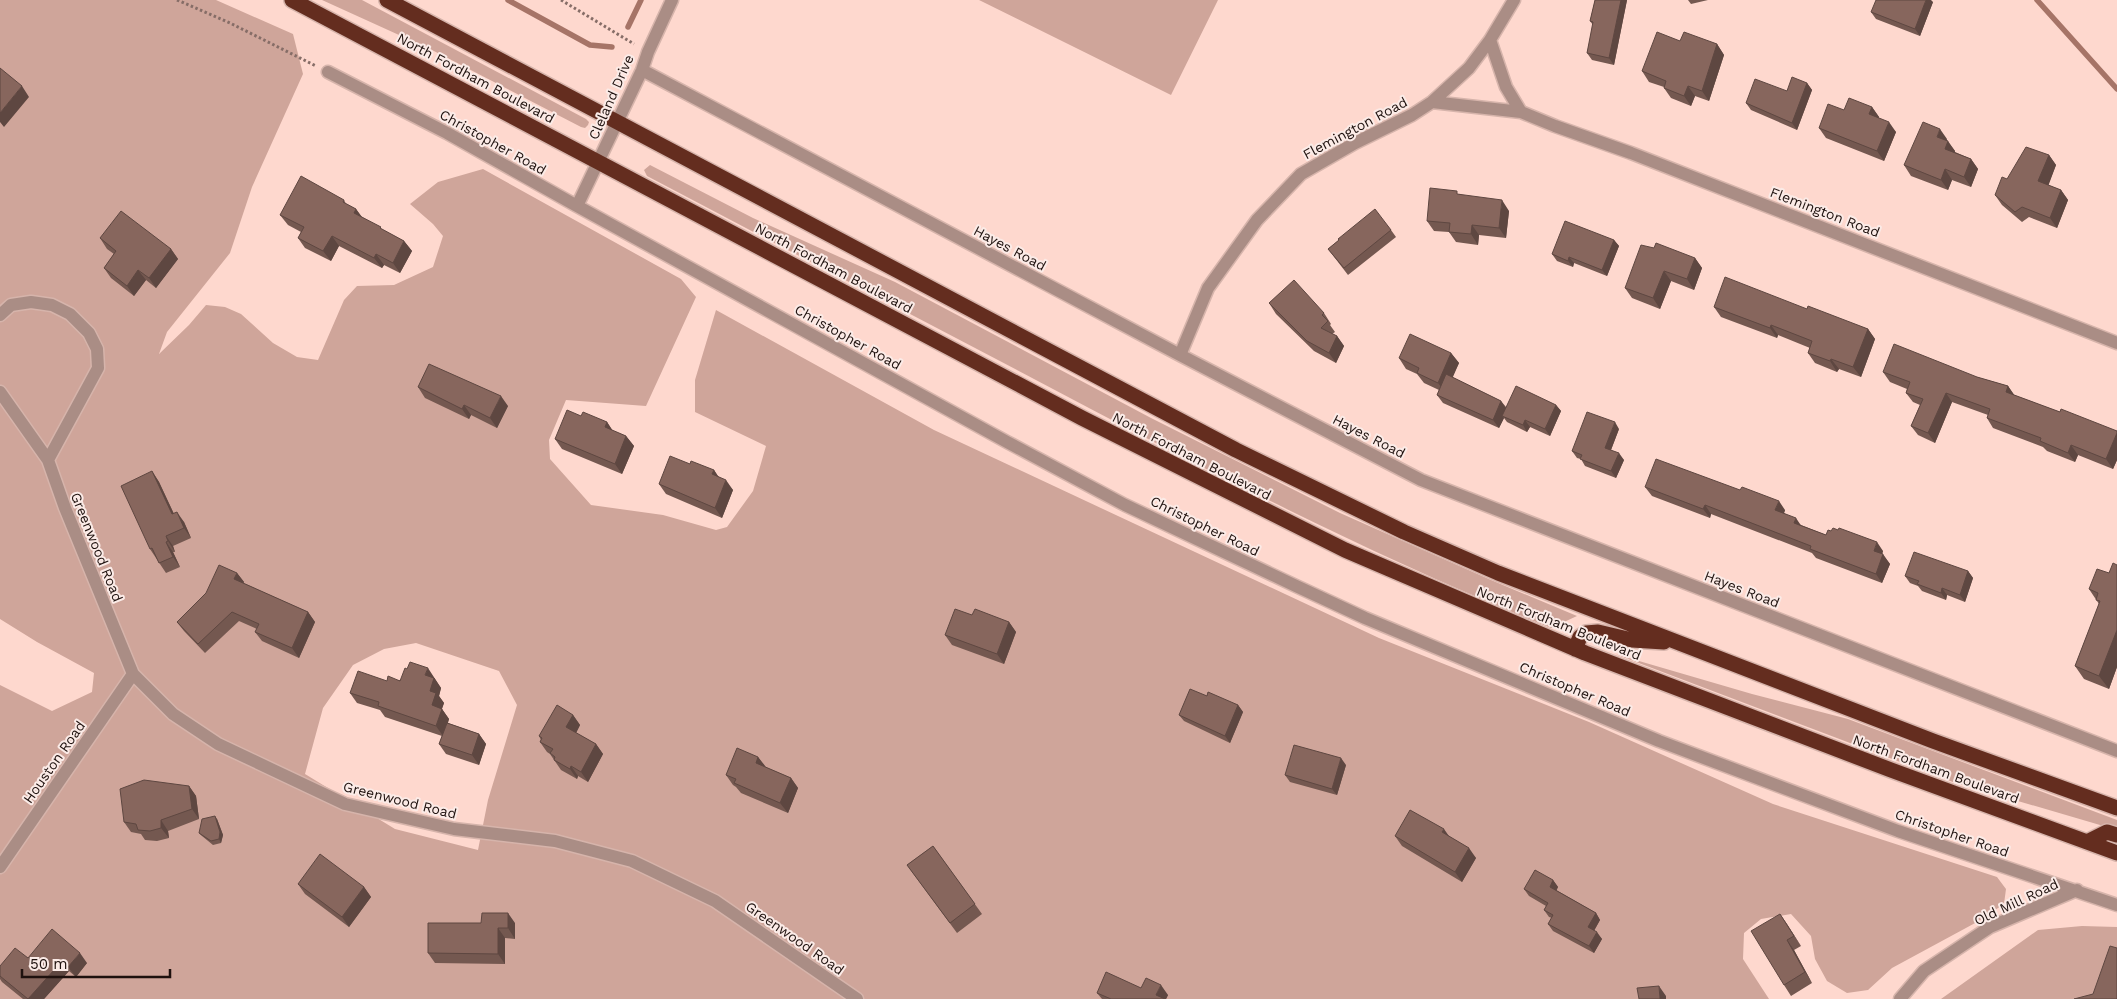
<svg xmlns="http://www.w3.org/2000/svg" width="2117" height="999" viewBox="0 0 2117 999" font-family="'Work Sans',sans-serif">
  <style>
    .green { fill: #cfa59a; fill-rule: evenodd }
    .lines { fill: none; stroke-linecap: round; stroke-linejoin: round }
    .stream { stroke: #a67467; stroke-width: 5.5 }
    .street-casing { stroke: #d6b4ab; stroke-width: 15 }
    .highway-casing { stroke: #d6b4ab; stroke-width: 18 }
    .path { stroke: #866d67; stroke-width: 3; stroke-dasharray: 2.5 2.5; stroke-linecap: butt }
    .street { stroke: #aa8d85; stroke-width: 12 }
    .highway { stroke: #642d1f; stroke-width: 15 }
    .wall { fill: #745850 }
    .shaded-wall { fill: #5e4741 }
    .building { fill: #87665d; stroke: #5e4741 }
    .labels { text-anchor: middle; stroke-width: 4; stroke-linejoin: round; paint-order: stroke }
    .street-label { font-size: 14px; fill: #1e110e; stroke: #fbebe7 }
  </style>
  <rect width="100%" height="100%" fill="#fed8ce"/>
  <path class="green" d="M0,0H216L293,34L303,74L252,187L230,253L167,332L159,354L189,325L206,305L225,307L241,314L273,343L297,357L318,360L344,300L357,286L394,285L433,267L443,236L433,224L410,204L438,182L483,169L681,279L696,297L646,406L566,400L549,440L550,459L591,505L663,515L716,530L727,527L753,491L766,446L695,412V380L716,310L934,430L1379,638L1589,722L1773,804L1997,877L2006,889L2004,904L1977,922L1892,968L1868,990L1847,993L1827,981L1815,959L1811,936L1791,914L1761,919L1744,933L1743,959L1769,999H0V685L52,711L92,692L94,673L37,642L0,619ZM416,643L499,671L517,705L488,800L478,850L395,829L305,774L323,708L353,665L384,649Z
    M322,0H362L586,119L589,122L588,125L585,128L581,127L432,50Z
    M979,0H1218L1171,95Z
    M650,165L753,218L895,282L1151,418L1340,513L1491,580L1577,616L1551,628C1373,556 1203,469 1034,379C905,311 776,244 647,176L644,170Z
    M1615,654L1752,694L1848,719L2117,820V830L1953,782Z
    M2082,926L2117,927V999H1941L2038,930Z"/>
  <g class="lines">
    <path class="stream" d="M508,0L590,45L612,47
      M2037,0L2117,89
      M628,27L641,0"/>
    <defs>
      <path id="street" d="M1490,40L1506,87L1521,112
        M642,70L1180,355L1421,480L2117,751
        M328,72L447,133L577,206L1007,442L1125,505L1296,586L1365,618L1659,741L1898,831L2117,905
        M1432,102L1521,112L1555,126L1631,153L2117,343
        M577,206L642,70L648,52L672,0
        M0,315L11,305L31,302L52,305L70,314L89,333L97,349L98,368L48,460L65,508L133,674L173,714L218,744L345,804L454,829L555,841L632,861L715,901L857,999
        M1180,355L1208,288L1257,220L1301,174L1355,143L1412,115L1432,102L1469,68L1490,40L1514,0
        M0,392L48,460
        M0,867L133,674
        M1900,999L1924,971L1990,927L2077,890"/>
      <path id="highway" d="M292,0L1082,418L1345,550L1585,653L1891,770L2117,853
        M387,0L1236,450L1404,532L1498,573L1933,741L2117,808
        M1575,649L1580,637L1586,633L1598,632L1632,640L1664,642
        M2087,842L2107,832L2117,835"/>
    </defs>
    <use href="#street" class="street-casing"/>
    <use href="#highway" class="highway-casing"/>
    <path class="path" d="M177,0L230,23L316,66
      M561,0L634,44"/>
    <use href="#street" class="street"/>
    <use href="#highway" class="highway"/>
  </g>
  <path class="wall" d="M1595,0H1627L1614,65L1592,60L1587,53L1593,25L1590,21Z
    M1688,0H1708L1691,4Z
    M1933,2L1920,36L1876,19L1871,12Z
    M1680,41L1717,44L1724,55L1709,101L1695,96L1691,106L1671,98L1664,88V87L1649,82L1642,71Z
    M1807,83L1812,90L1797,130L1751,110L1746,103L1787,91Z
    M1872,107L1879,117V118L1896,132L1884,161L1826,138L1819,128L1844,110Z
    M1947,139V141L1955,151V152L1971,159L1978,169L1971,187L1952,180L1948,190L1911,176L1904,165Z
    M2049,155L2056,165L2048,185L2061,190L2068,200L2057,228L2029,217L2022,222L2002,205L1995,195L2007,179Z
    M1459,194L1509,211L1506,238L1479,235L1478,245L1456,242L1449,232L1434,231L1427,221Z
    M344,200L346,204L356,209L362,217L383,230L404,241L412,251L400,273L384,265L382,268L339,246L331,261L305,248L298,238L301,232L288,225L280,215Z
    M1391,230L1396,237L1348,275L1328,249L1339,240Z
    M100,238L171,249L178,259L156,288L146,280L134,296L111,278L104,268L114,254L107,249Z
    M1614,240L1619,246L1607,276L1574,263L1573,267L1557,261L1552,254Z
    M1695,258L1702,268L1694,290L1671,281L1660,309L1632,298L1625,288Z
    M1269,303L1324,313L1331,324L1330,325L1335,332L1332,334L1337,336L1344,346L1336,363L1314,351L1276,314Z
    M1714,307L1807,309L1868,329L1875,339L1861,377L1839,369L1837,372L1815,363L1808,353L1810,348L1778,335L1777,338L1721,317Z
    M1451,353L1459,363L1452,377L1501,401L1506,407L1556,405L1561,411L1550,436L1530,427L1527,432L1507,422L1504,418L1499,428L1443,403L1437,395L1439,390L1424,383L1417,374L1406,369L1399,358Z
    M1883,372L1977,377L2008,386L2014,395L2060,412L2117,431V460L2113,469L2078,455L2075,462L2047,451L2043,447L1993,428L1987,418L1988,415L1952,402L1935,443L1918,435L1911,426L1920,405L1913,402L1906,393L1907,389L1890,382Z
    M418,387L508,406L497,428L471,415L469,419L425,398Z
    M581,416L607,422L613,431L626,436L634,446L622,474L562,449L555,439Z
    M1619,429L1611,450L1624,460L1616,478L1585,466L1581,459L1577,458L1572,451Z
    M714,470L718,476L733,490L722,518L666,494L659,484Z
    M152,471L159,482L174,514L184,522L191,538L173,546L175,552H173L180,567L166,573L150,549Z
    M1645,487L1785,510L1784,513L1801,525L1826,535L1883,551L1882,554L1890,564L1882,583L1816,558L1812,553L1711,514L1710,518L1652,496Z
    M2117,565V667L2109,689L2084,679L2075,666L2099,604L2089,589L2109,573Z
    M1968,571L1973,578L1965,602L1947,595L1946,600L1922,591L1918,586L1910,583L1905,576Z
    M237,573L244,582L243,583L308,612L315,622L299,658L262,641L255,632L257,629L239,621L205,653L184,631L177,622Z
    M972,615L1009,622L1016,632L1004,664L952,645L945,635Z
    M435,678V679L441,688L439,696L444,703L442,709L449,719L448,723L479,734L486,744L479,765L446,754L439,744L442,736L385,717L380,710L357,703L350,693L387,681Z
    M1207,696L1238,705L1243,712L1230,743L1184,721L1179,715Z
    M573,715L580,725L576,733L596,744L603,754L588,782L578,776L577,779L561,770L550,754L547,752L540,742L541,740L539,736Z
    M758,757L765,767L791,778L798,788L788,813L741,793L736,787L733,785L726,775Z
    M1346,765L1337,795L1290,782L1285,775Z
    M189,786L196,796L199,819L168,831L169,838L157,841L145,840L141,834L131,832L124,822Z
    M217,819L223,835L221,843L213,845L202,836L199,833Z
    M1395,836H1449L1476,858L1462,882L1402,846Z
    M933,846L982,914L957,933L907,865Z
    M1553,880L1558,887L1556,890L1596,913L1600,920L1594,931L1602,939L1594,953L1553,931L1548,924L1552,918L1549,917L1544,910L1546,906L1529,896L1524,889Z
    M298,884L364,887L371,897L349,927L305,894Z
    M1780,914L1801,946L1794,950L1812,983L1791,996L1784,985Z
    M428,923H515V939L505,938V964L435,963L428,953Z
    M28,958L87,963L76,977L69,971L44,999H23L2,982L0,979V966Z
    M1141,988L1168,995L1166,999H1102L1097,993Z"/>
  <path class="shaded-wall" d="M1621,0H1627L1614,65L1609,58Z
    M1926,0H1931L1933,2L1920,36L1915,29Z
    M1717,44L1724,55L1709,101L1702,91Z
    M1807,83L1812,90L1797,130L1792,123Z
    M22,86L29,97L4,127L0,122V113Z
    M1688,86L1695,96L1691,106L1684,96Z
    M1872,107L1879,117L1876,125L1869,114Z
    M1889,122L1896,132L1884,161L1877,151Z
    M1940,129L1947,139L1944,147L1937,137Z
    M1948,141L1955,151L1952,159L1945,149Z
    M2049,155L2056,165L2046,192L2038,181Z
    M1971,159L1978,169L1971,187L1964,177Z
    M1945,169L1952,180L1948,190L1941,180Z
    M2061,190L2068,200L2057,228L2050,218Z
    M1502,200L1509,211L1506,238L1499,228Z
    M356,209L363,219L354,213Z
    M1472,225L1479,235L1478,245L1471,234Z
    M332,236L339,246L331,261L323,251Z
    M1614,240L1619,246L1607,276L1602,270Z
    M404,241L412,251L400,273L393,263Z
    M171,249L178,259L156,288L149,278Z
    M376,254L384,265L382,268L374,258Z
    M1569,257L1574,263L1573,267L1568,261Z
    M1695,258L1702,268L1694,290L1687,279Z
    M138,270L146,280L134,296L127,286Z
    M1664,271L1671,281L1660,309L1653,298Z
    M1771,325L1778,335L1777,338L1770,328Z
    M1868,329L1875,339L1861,377L1853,367Z
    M1337,336L1344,346L1336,363L1329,353Z
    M1451,353L1459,363L1446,393L1438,383Z
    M1831,359L1839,369L1837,372L1830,361Z
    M2008,386L2015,396L2006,392Z
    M1946,393L1952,402L1935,443L1928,433Z
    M501,396L508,406L497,428L490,418Z
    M1501,401L1507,410L1502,416L1504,418L1499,428L1493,420Z
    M464,405L471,415L469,419L462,409Z
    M1556,405L1561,411L1550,436L1545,429Z
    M1525,420L1530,427L1527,432L1523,425Z
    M607,422L614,433L605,427Z
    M1615,422L1619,429L1609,455L1605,448Z
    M2117,433V460L2113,469L2106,459Z
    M626,436L634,446L622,474L615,464Z
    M2071,445L2078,455L2075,462L2068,453Z
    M1619,453L1624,460L1616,478L1611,471Z
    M714,470L721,481L712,474Z
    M152,471L159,482L179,525L172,514Z
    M726,480L733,490L722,518L715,508Z
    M1779,501L1785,510L1782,519L1775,510Z
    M1705,505L1711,514L1710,518L1703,509Z
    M177,512L184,522L191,538L184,528Z
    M1796,518L1802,527L1794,523Z
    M166,536L173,546L175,552L168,541Z
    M166,542L173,552L180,567L173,557Z
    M1877,542L1883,551L1880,560L1874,551Z
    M1883,554L1890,564L1882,583L1876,574Z
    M1968,571L1973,578L1965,602L1960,595Z
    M237,573L244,582L241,589L234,579Z
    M1942,588L1947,595L1946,600L1941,593Z
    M308,612L315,622L299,658L292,648Z
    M1009,622L1016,632L1004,664L997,654Z
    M2117,630V667L2109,689L2099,676Z
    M428,668L441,688L439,696L444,703L439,716L432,705L430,691L425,675Z
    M1238,705L1243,712L1230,743L1225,736Z
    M442,709L449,719L443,736L436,726Z
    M573,715L580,725L574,737L566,727Z
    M479,734L486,744L479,765L472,755Z
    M596,744L603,754L588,782L581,772Z
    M758,757L766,767L756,763Z
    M1341,758L1346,765L1337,795L1332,789Z
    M571,766L578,776L577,779L570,769Z
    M791,778L798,788L788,813L780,803Z
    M189,786L196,796L199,819L192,809Z
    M215,816L217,819L223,835L221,843L219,839Z
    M161,820L168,831L169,838L161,828Z
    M1444,829L1451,839L1442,832Z
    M1469,848L1476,858L1462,882L1455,872Z
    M1553,880L1558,887L1555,894L1550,887Z
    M364,887L371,897L349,927L342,917Z
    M508,913L515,923V939L508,928Z
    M1596,913L1600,920L1592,934L1588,927Z
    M1780,914L1787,924L1801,946L1794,936Z
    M498,928L505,938V964L498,954Z
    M1597,932L1602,939L1594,953L1589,946Z
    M1787,940L1794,950L1812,983L1805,972Z
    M80,953L87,963L76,977L68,967Z
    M62,961L69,971L44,999H28Z
    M1161,985L1168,995L1166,999H1159L1156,995Z
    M1659,986L1666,996V999H1660Z"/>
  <path class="building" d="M1595,0H1621L1609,58L1587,53L1593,22L1590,21Z
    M1876,0H1926L1915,29L1871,12Z
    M1657,32L1680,41L1684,32L1717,44L1702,91L1688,86L1684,96L1664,88L1666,81L1642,71Z
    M0,68L22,86L0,113Z
    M1792,77L1807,83L1792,123L1746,103L1755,79L1787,91Z
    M1849,98L1872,107L1869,114L1889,122L1877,151L1819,128L1828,104L1844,110Z
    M1923,122L1940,129L1937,137L1948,141L1945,149L1971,159L1964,177L1945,169L1941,180L1904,165Z
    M2026,147L2049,155L2038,181L2061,190L2050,218L2022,207L2015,212L1995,195L2002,177L2007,179Z
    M301,176L344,200L343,202L356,209L354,213L381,227L380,228L404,241L393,263L376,254L374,258L332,236L323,251L298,238L304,227L280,215Z
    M1430,188L1457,191V194L1502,200L1499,228L1472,225L1471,234L1449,232L1450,223L1427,221Z
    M1375,209L1391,230L1344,268L1328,249L1339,240L1338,239Z
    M121,211L171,249L149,278L138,270L127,286L104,268L116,251L100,238Z
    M1565,221L1614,240L1602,270L1569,257L1568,261L1552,254Z
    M1656,243L1695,258L1687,279L1664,271L1653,298L1625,288L1641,245L1654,248Z
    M1725,277L1807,309L1808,306L1868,329L1853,367L1831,359L1830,361L1808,353L1812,341L1771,325L1770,328L1714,307Z
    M1294,280L1324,313L1322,315L1328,321L1321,328L1337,336L1329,353L1307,341L1269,303Z
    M1410,334L1451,353L1438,383L1417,373L1419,368L1399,358Z
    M1894,344L1977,377L2008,386L2006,392L2060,412L2061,409L2117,431V433L2106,459L2071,445L2068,453L2040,441L2041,438L1987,418L1990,409L1946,393L1928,433L1911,426L1923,399L1906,393L1910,382L1883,372Z
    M429,364L501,396L490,418L464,405L462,409L418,387Z
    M1446,374L1501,401L1493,420L1437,395Z
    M1516,386L1556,405L1545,429L1525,420L1523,425L1502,416Z
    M567,410L581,416L583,412L607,422L605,427L626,436L615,464L555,439Z
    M1587,412L1615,422L1605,448L1619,453L1611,471L1580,459L1582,455L1572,451Z
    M670,456L690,464L691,461L714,470L712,474L726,480L715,508L659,484Z
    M1656,459L1740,490L1742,487L1779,501L1775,510L1796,518L1794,523L1826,535L1828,530L1831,531L1833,528L1838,530L1839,528L1877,542L1874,551L1883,554L1876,574L1810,549L1811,546L1705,505L1703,509L1645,487Z
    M152,471L172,514L177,512L184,528L166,536L168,541L166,542L173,557L159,563L152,548L150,549L121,486Z
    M1914,552L1968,571L1960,595L1942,588L1941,593L1917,584L1919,581L1905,576Z
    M2113,563L2117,565V630L2099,676L2075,666L2100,601L2096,600L2098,593L2089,589L2097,569L2109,573Z
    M219,565L237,573L234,579L308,612L292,648L255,632L259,624L232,612L198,644L177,622L206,593Z
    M955,609L972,615L975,609L1009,622L997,654L945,635Z
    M410,662L428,668L425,675L434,678L430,691L436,693L432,705L442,709L436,726L378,706L379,702L350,693L358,671L387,681L388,676L400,681L405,668L407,669Z
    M1190,689L1207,696L1208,692L1238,705L1225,736L1179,715Z
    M557,705L573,715L566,727L596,744L581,772L571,766L570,769L554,760L555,757L550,753L553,749L540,742L542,738L539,736Z
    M447,723L479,734L472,755L439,744Z
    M1294,745L1341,758L1332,789L1285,775Z
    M737,748L758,757L756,763L791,778L780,803L734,783L736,779L726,775Z
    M144,780L189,786L192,809L161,820V828L150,831L138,830L136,824L124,822L120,789Z
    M1410,810L1444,829L1442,832L1469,848L1455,872L1395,836Z
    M215,816L220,832L219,839L211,841L199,833L202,819Z
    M933,846L975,904L950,923L907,865Z
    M320,854L364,887L342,917L298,884Z
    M1535,870L1553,880L1550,887L1596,913L1588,927L1597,932L1589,946L1548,924L1553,915L1544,910L1548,903L1524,889Z
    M482,913H508V928H498V954L428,953V923H481Z
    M1780,914L1794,936L1787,940L1805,972L1784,985L1751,931Z
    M52,929L80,953L68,967L62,961L28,999L0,976V966L15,948L28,958Z
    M2110,946L2117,948V999H2074L2093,994Z
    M1106,972L1141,988L1146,978L1161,985L1156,995L1165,999H1111L1097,993Z
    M1659,986L1660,999H1639L1637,988Z"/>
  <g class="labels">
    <g class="street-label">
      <text transform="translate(476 78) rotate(28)" y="5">North Fordham Boulevard</text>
      <text transform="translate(611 97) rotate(-66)" y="5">Cleland Drive</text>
      <text transform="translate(1355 128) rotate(-28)" y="5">Flemington Road</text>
      <text transform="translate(493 142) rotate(29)" y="5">Christopher Road</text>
      <text transform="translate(1825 212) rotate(21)" y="5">Flemington Road</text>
      <text transform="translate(1010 248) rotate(28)" y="5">Hayes Road</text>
      <text transform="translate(834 268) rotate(28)" y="5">North Fordham Boulevard</text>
      <text transform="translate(848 337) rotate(29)" y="5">Christopher Road</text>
      <text transform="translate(1369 436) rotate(27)" y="5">Hayes Road</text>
      <text transform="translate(1192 456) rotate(27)" y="5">North Fordham Boulevard</text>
      <text transform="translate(1205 526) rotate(26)" y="5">Christopher Road</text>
      <text transform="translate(97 547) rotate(68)" y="5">Greenwood Road</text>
      <text transform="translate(1742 589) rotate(21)" y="5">Hayes Road</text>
      <text transform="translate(1559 623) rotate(22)" y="5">North Fordham Boulevard</text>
      <text transform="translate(1575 689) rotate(23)" y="5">Christopher Road</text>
      <text transform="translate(54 762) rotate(-55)" y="5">Houston Road</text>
      <text transform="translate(1936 769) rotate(20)" y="5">North Fordham Boulevard</text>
      <text transform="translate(400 800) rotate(14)" y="5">Greenwood Road</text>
      <text transform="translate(1952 833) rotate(19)" y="5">Christopher Road</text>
      <text transform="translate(2016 902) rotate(-25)" y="5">Old Mill Road</text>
      <text transform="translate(795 938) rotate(35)" y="5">Greenwood Road</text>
    </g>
  </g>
  <path d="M22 969v8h148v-8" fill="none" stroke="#1e110e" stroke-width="2.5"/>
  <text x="30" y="969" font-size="15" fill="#1e110e" stroke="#fbebe7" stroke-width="4" paint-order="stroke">50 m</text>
</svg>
